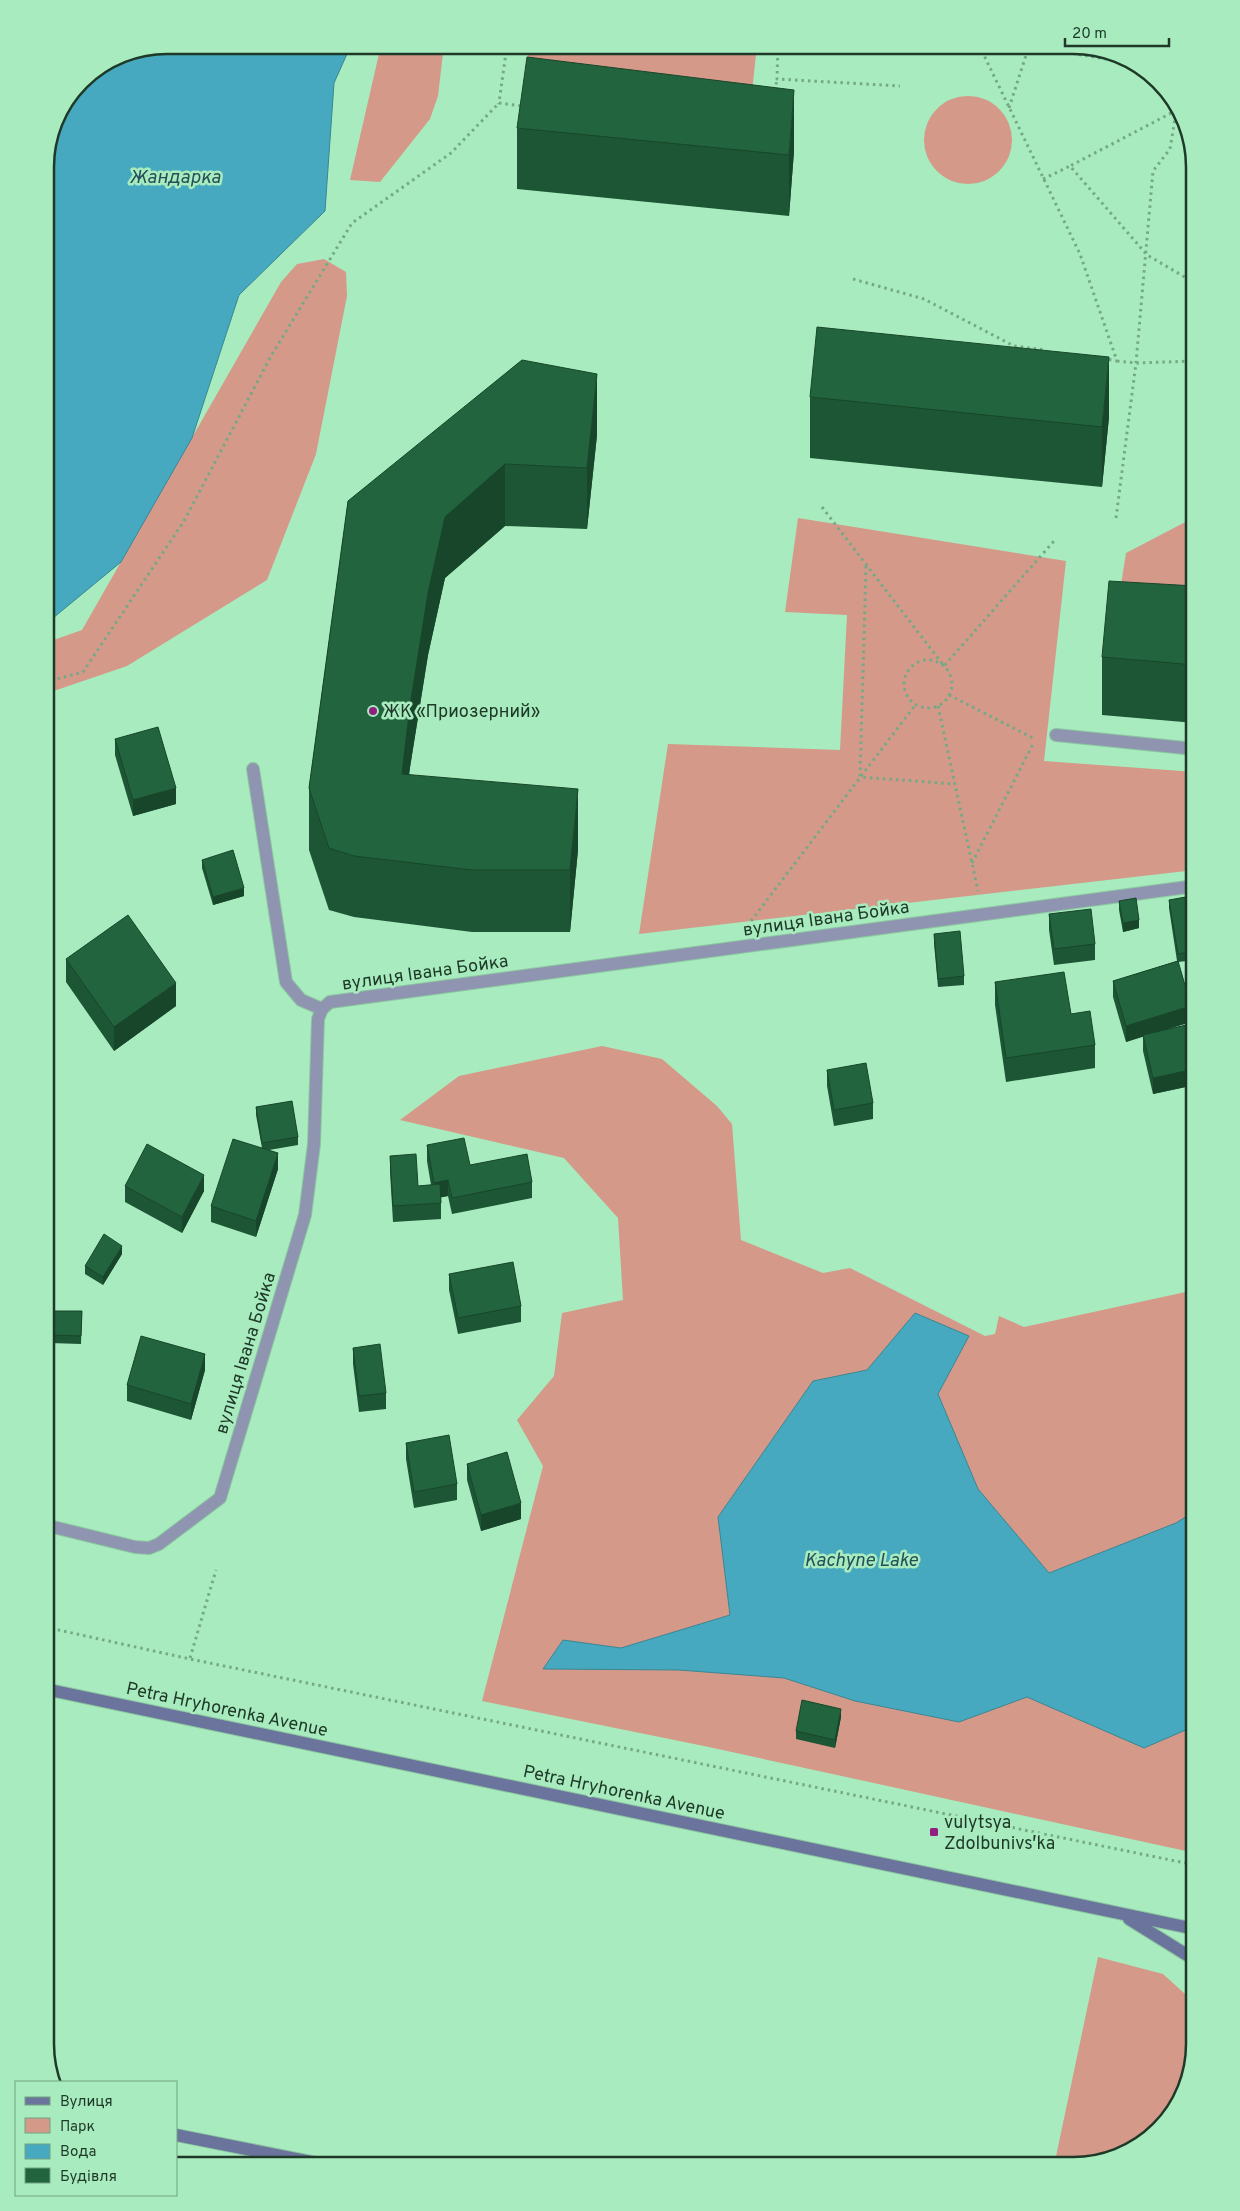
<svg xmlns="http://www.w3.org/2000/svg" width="1240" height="2211" viewBox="0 0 1240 2211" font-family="Overpass,sans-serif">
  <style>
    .green { fill: #d59989 }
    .water { fill: #46a9bf; stroke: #3a8792 }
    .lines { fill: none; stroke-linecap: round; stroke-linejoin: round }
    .service-casing { stroke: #8cc7a0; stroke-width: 14 }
    .minor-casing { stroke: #8cc7a0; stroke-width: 14 }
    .secondary-casing { stroke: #8cc7a0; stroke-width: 14 }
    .path { stroke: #75a986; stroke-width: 3; stroke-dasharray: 2.5 4; stroke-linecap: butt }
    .service { stroke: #8f95b1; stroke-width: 12 }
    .minor { stroke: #8f95b1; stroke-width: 12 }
    .secondary { stroke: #6b749c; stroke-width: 12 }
    .wall { fill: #1d5635 }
    .shaded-wall { fill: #18462b }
    .building { fill: #22643e; stroke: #18462b }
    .poi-dot { fill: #901f80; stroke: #a8ebbe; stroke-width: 2 }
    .labels { text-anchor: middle; stroke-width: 5; stroke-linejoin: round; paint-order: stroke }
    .poi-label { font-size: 18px; fill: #1e3928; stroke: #a8ebbe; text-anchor: start }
    .street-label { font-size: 18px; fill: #1e3928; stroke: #a8ebbe }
    .water-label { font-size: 19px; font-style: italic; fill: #244f59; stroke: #a8ebbe }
    .rim { fill: none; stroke: #1e3928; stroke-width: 2.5 }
  </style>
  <rect width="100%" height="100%" fill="#a8ebbe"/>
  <path class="green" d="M381,45H444L438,96L430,119L380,182L350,180Z
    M529,45H757L749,120L523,97Z
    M924 140a44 44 0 1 1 88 0a44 44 0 1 1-88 0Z
    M324,259L346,272L347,296L316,454L267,580L127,666L45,694V643L82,630L281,282L297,264Z
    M1195,517V611L1118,604L1126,553Z
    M798,518L1066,561L1044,761L1195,772V870L639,934L668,744L840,750L847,615L785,612Z
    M602,1046L662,1059L717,1106L732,1124L741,1240L823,1273L850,1268L985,1336L995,1334L999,1316L1024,1327L1195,1290V1853L704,1746L482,1701L543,1466L517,1420L554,1376L562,1313L623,1300L618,1218L564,1158L400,1120L459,1076Z
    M1098,1957L1163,1974L1195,2003V2044L1175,2112L1127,2154L1073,2166H1054Z"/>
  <path class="water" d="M167,45H351L334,83L325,211L239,295L192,438L121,562L53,618L45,619V159L54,120L81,81L121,54Z
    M915,1313L969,1336L938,1394L978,1489L1049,1573L1176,1523L1195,1511V1726L1144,1748L1027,1697L959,1722L855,1701L784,1678L679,1670L543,1669L563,1640L621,1648L730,1615L718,1517L813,1381L867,1370Z"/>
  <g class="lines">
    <defs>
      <path id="service" d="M1056,735L1195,749
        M253,769L286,982L301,1000L322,1009"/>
      <path id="minor" d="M45,1525L135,1547L149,1548L159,1544L220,1498L305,1215L314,1144L318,1019L322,1009L330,1002L1195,886"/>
      <path id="secondary" d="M45,1689L1195,1929
        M1129,1919L1195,1960
        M176,2135L332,2166"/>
    </defs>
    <use href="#service" class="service-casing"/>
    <use href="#minor" class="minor-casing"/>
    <use href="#secondary" class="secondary-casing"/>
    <path class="path" d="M507,45L499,103L522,106
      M778,45L777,79L900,86
      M979,45L1080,254L1117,361L1106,359
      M1021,45L1136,64
      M775,91L777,79
      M1009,108L1029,46
      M1177,110L1070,166L1147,255L1195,283
      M1043,179L1070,166
      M853,279L924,299L1014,346L1045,350
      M1117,361L1136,363L1195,361
      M822,507L944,666L1054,541
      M1116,518L1136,363L1153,171L1170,149L1177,107
      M866,566L860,777L955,784
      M904 684a24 24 0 1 1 48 0a24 24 0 1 1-48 0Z
      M45,682L83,672L184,521L271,356L352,223L451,153L499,103
      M949,695L1033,738
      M938,706L978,891
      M972,863L1034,742
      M751,921L916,704
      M45,1627L190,1659L1195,1865
      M190,1658L216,1570"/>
    <use href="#service" class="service"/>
    <use href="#minor" class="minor"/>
    <use href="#secondary" class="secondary"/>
  </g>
  <path class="wall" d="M517,128L794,151L789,216L517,189Z
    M810,397L1109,417L1102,487L810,458Z
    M597,435L587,529L505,526L445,578L428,655L409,774L578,850L570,932H472L354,917L329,910L309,850V788L348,501Z
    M1195,586V723L1102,715V657Z
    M115,739L176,804L133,816L115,755Z
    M202,860L244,896L213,905L202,868Z
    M1169,900L1195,921V960L1178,962L1191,1022L1164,1030L1195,1023V1085L1153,1094L1143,1051V1036L1126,1042L1113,997V981L1177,961L1169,908Z
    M1119,901L1139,928L1123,932L1119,910Z
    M1049,914L1095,944V960L1054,965L1049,930Z
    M934,934L964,976V985L938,987L934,943Z
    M66,959L176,1006L114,1051L66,982Z
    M995,982L1071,1014L1095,1045V1068L1006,1082L995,1005Z
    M827,1070L873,1103V1119L834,1126L827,1086Z
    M256,1107L298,1137V1145L269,1150L278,1169L256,1237L211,1222V1206L262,1148L256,1115Z
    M427,1145L470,1165L532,1182V1198L452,1214L448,1196L441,1197V1219L393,1222L390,1172V1156L418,1186L431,1185L427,1161Z
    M125,1186L204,1191L182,1233L125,1202Z
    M122,1254L103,1285L85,1274V1266Z
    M449,1274L521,1306V1322L458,1334L449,1290Z
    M51,1311H82L81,1344L50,1343Z
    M353,1348L386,1393V1409L359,1412L353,1364Z
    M205,1370L191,1420L127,1401V1385Z
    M406,1443L457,1484V1500L414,1508L406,1459Z
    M467,1464L521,1519L481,1531L467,1480Z
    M841,1717L835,1748L796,1739V1731Z"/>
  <path class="shaded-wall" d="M794,90V151L789,216V155Z
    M1109,357V417L1102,487V427Z
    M597,374V435L587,529V468Z
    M505,464V526L445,578L428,655L410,767L402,835V774L410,706L428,593L445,517Z
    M176,788V804L133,816V800Z
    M578,789V850L570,932V870Z
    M244,888V896L213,905V897Z
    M1139,920V928L1123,932V923Z
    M176,983V1006L114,1051V1027Z
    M1191,1006V1022L1126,1042V1026Z
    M1195,1069V1085L1153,1094V1078Z
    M278,1153V1169L256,1237V1221Z
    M204,1175V1191L182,1233V1217Z
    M448,1180V1196L434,1199V1183Z
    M122,1246V1254L103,1285V1277Z
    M205,1354V1370L191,1420V1404Z
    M521,1503V1519L481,1531V1515Z
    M841,1709V1717L835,1748V1740Z"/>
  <path class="building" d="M527,57L794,90L789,155L517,128Z
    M817,327L1109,357L1102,427L810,397Z
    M522,360L597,374L587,468L505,464L445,517L428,593L410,706L402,774L578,789L570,870H472L354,856L329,848L309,788L348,501Z
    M1109,581L1195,586V665L1102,657Z
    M158,727L176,788L133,800L115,739Z
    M233,850L244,888L213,897L202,860Z
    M1191,896L1195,921V951L1178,954L1169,900Z
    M1136,898L1139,920L1123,923L1119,901Z
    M1091,909L1095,944L1054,949L1049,914Z
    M128,915L176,983L114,1027L66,959Z
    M960,931L964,976L938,979L934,934Z
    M1178,961L1191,1006L1126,1026L1113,981Z
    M1064,972L1071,1014L1090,1011L1095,1045L1006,1058L995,982Z
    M1195,1023V1069L1153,1078L1143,1035Z
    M866,1063L873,1103L834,1110L827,1070Z
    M292,1101L298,1137L262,1143L256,1107Z
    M464,1138L470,1165L527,1154L532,1182L452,1198L448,1180L434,1183L427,1145Z
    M233,1139L278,1153L256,1221L211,1206Z
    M147,1144L204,1175L182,1217L125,1186Z
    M416,1154L418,1186L440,1184L441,1203L393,1206L390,1156Z
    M104,1234L122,1246L103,1277L85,1266Z
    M513,1262L521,1306L458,1318L449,1274Z
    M51,1311H82L81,1336L50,1335Z
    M141,1336L205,1354L191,1404L127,1385Z
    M380,1344L386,1393L359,1396L353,1348Z
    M449,1435L457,1484L414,1492L406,1443Z
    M507,1452L521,1503L481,1515L467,1464Z
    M802,1700L841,1709L835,1740L796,1731Z"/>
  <g class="poi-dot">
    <circle cx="373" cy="711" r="5"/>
    <rect x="929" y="1827" width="10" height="10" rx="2.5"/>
  </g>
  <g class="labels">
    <g class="poi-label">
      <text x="383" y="717">ЖК «Приозерний»</text>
      <text x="944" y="1828">vulytsya<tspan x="944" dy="21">Zdolbunivsʹka</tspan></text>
    </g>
    <g class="street-label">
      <text transform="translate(826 918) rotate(-8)" y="6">вулиця Івана Бойка</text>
      <text transform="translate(425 972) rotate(-8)" y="6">вулиця Івана Бойка</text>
      <text transform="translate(245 1353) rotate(-73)" y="6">вулиця Івана Бойка</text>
      <text transform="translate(227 1709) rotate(12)" y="6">Petra Hryhorenka Avenue</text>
      <text transform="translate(624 1792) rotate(12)" y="6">Petra Hryhorenka Avenue</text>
    </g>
    <g class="water-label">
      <text x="175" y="183">Жандарка</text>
      <text x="861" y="1566">Kachyne Lake</text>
    </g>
  </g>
  <path d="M0 0H1240V2211H0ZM167 54H1073A113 113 0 0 1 1186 167V2044A113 113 0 0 1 1073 2157H167A113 113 0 0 1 54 2044V167A113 113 0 0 1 167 54Z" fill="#a8ebbe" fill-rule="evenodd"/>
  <path class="rim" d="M167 54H1073A113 113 0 0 1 1186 167V2044A113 113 0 0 1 1073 2157H167A113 113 0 0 1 54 2044V167A113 113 0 0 1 167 54Z"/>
  <rect x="15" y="2081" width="162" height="115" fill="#a8ebbe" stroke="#71a482"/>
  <rect x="25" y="2097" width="25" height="8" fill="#6b749c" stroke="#71a482"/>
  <text x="60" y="2106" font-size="15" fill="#1e3928">Вулиця</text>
  <rect x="25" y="2118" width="25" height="15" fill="#d59989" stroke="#71a482"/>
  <text x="60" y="2131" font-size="15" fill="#1e3928">Парк</text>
  <rect x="25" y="2144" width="25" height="15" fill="#46a9bf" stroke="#71a482"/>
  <text x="60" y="2156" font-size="15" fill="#1e3928">Вода</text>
  <rect x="25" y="2168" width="25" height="15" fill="#22643e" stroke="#71a482"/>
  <text x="60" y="2181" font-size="15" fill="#1e3928">Будівля</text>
  <path d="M1065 38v8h104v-8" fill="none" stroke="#1e3928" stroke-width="2.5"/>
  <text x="1072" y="38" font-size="15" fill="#1e3928" stroke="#a8ebbe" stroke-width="4" paint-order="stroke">20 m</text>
</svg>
